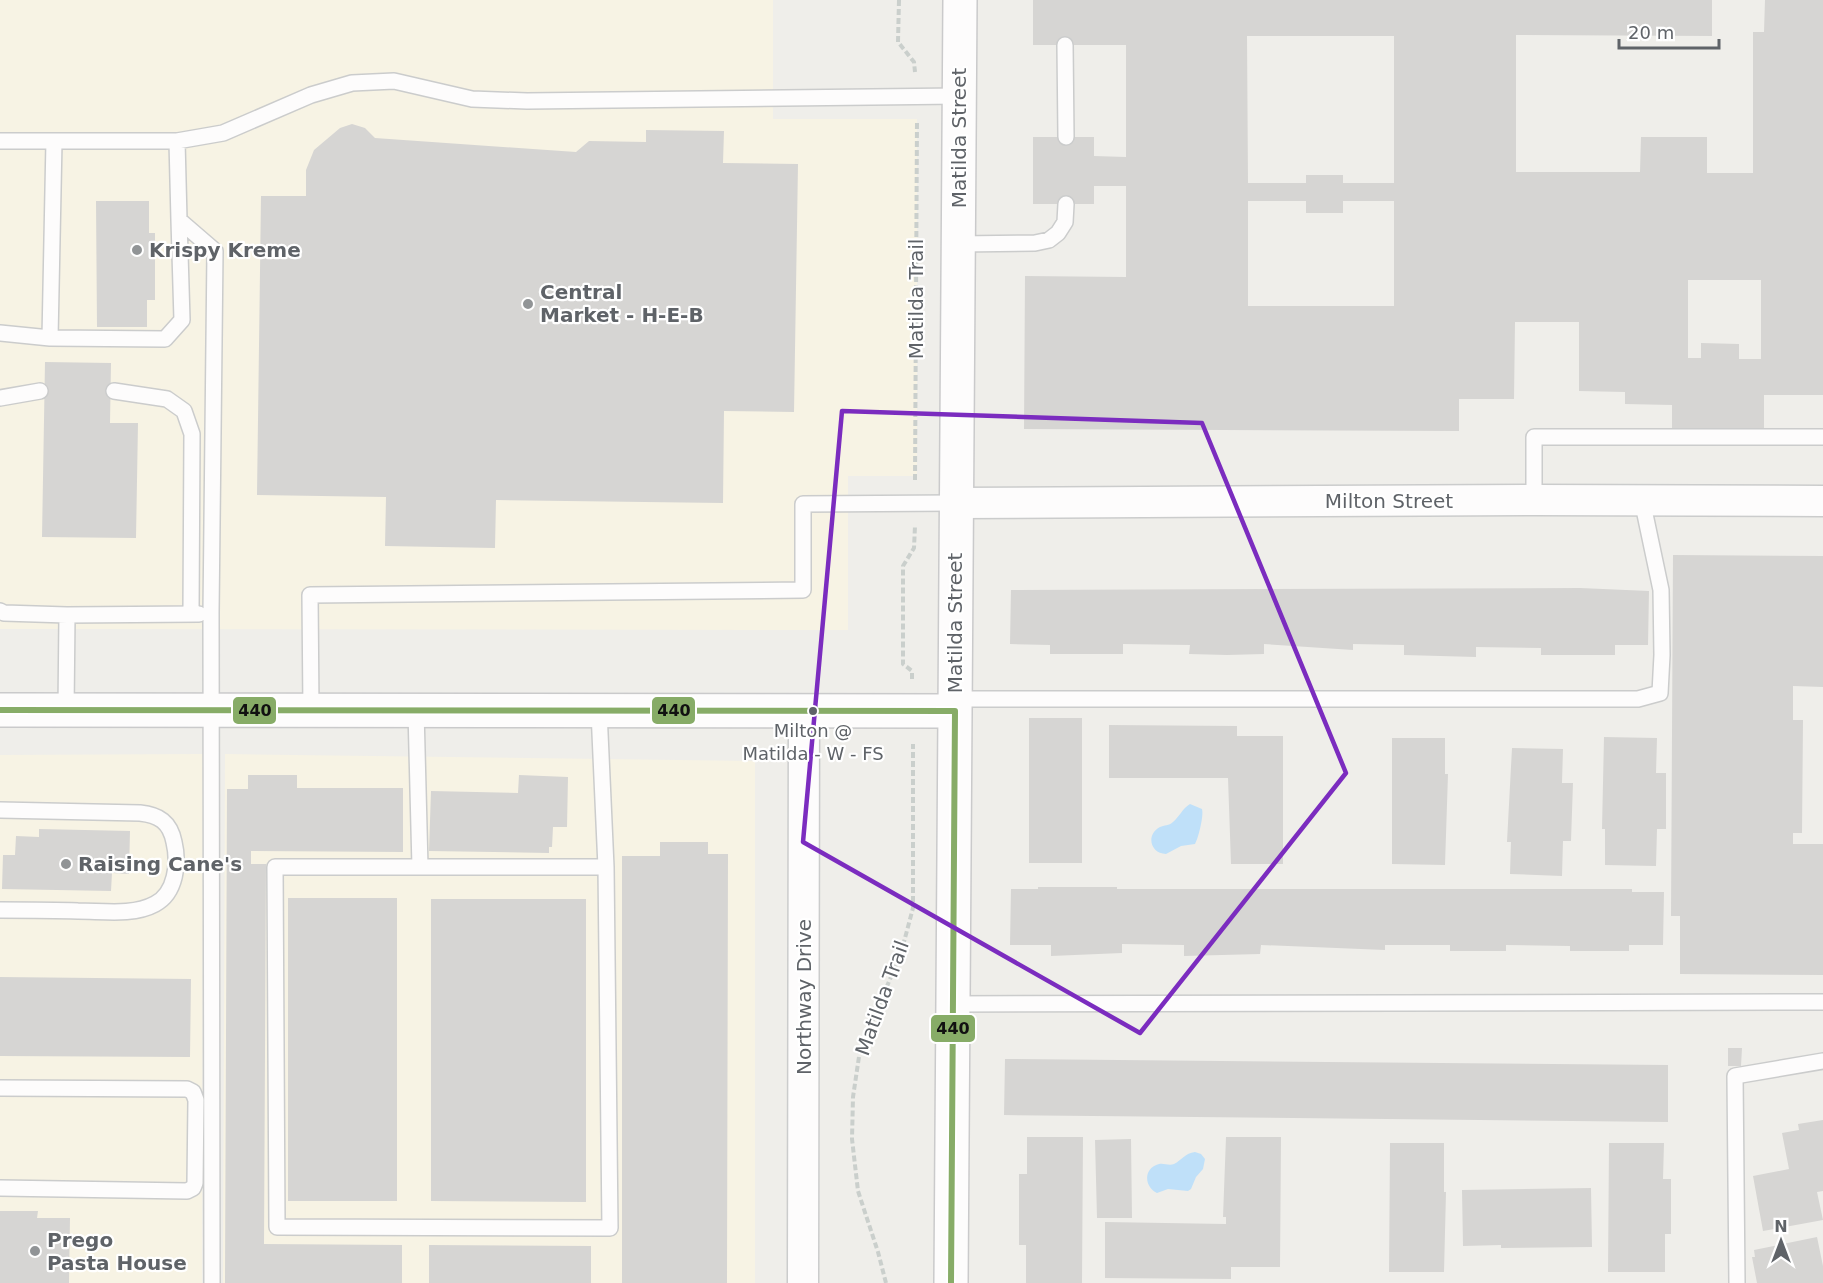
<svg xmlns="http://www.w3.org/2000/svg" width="1823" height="1283" viewBox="0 0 1823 1283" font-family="'DejaVu Sans',sans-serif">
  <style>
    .commercial { fill: #f7f3e4 }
    .water { fill: #bfe0f9 }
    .building { fill: #d6d5d3; fill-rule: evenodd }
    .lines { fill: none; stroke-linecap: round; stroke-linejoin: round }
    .lane-casing { stroke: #cbcccc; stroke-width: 18 }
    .street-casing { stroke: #cbcccc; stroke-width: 33 }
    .secondary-casing { stroke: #cacacb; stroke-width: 36 }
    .path { stroke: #cacfcc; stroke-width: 4; stroke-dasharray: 6 3; stroke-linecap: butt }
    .lane { stroke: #fdfcfc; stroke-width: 15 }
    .street { stroke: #fdfcfc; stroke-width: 30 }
    .secondary { stroke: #fdfcfc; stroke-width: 33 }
    .bus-1-casing { stroke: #fff; stroke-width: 10 }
    .bus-1 { stroke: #87ac67; stroke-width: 6 }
    .marked { fill: none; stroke: #7b2cbf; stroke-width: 4.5; stroke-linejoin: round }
    .poi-dot { fill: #919496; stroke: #fff; stroke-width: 2 }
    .bus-dot { fill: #5f6368; stroke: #fff; stroke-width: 2 }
    .labels { text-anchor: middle; stroke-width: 4.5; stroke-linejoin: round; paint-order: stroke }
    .bus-label { font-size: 18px; fill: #5f6368; stroke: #fff }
    .street-label { font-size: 20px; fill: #5f6368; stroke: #fff }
    .poi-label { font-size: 20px; font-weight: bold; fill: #5f6368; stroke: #fff; text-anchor: start }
    .line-badge { stroke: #fff; stroke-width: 2 }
    .pale-badge-label { font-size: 16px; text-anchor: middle; font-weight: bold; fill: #111 }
  </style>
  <rect width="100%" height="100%" fill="#efeeea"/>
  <path class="commercial" d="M0,0H773V119H917V476H848V630L0,629Z
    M203,754L202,1283H0V755Z
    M225,754L755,761V1283H223Z"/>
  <path class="water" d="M1190,804L1202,809C1204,816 1198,839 1195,844L1181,846L1166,854C1151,854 1145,835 1160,827C1164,825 1169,826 1173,822C1180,816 1182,809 1190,804Z
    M1195,1152L1201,1154L1205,1159L1203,1169L1196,1177L1191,1189L1188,1191L1168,1189L1157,1193C1144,1187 1143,1168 1159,1164C1164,1163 1169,1166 1174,1164C1182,1160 1185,1153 1195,1152Z"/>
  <path class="building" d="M1033,0H1712V36L1516,35V172H1640L1641,137H1707V173H1753V32H1764L1765,0H1823V395H1764V428H1672V405L1625,404V392L1579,391V322H1515L1514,399H1459V431L1024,429L1025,276L1126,277V186H1094V204H1033V137H1094V156L1126,157V45H1033ZM1247,36H1394V183H1343V175H1306V183H1248ZM1248,201H1306V213H1343V201H1394V306H1248ZM1688,280H1761V359H1739V344L1701,343V358H1688Z
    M352,124L365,128L375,138L576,152L589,141L646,142V130L724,131L723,163L798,164L794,412L724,411L723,503L496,500L495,548L385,546L386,497L257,495L261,196H306V170L314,150L340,128Z
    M96,201H149V233H155V300H147V327H97Z
    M45,362L111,363L110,423H138L136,538L42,537Z
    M1673,555L1823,556V687L1793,686V720H1803L1802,833H1793V844H1823V975L1680,974V916H1671Z
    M1580,588L1649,591L1648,645H1615V655H1541V648L1476,647V657L1404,655V645L1353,644V650L1264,644V654L1227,655L1189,654L1190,645L1123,644V654H1050V645L1010,644L1011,590Z
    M1029,718H1082V863H1029Z
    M1109,725L1237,726V736H1283V864H1231L1228,778H1109Z
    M1604,737L1657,738L1656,773H1666V829H1657L1656,866L1605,865V829H1602Z
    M1392,738H1445V774H1448L1445,865L1392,864Z
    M1512,748L1563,749L1562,783H1573L1571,841H1563L1562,876L1510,874L1511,842H1507Z
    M248,775H297V788H403V852L251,851V864H266L264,1244L402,1245V1283H225L227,789H248Z
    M519,775L568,777L567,827H553L552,847H549V853L429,851L431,791L518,793Z
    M39,829L130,831L129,874L112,873L111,891L2,889L3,855H15L16,836L39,837Z
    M660,842H708V854H728L727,1283H622V856H660Z
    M1038,887H1117V889H1632V892H1664L1663,945H1629V951H1570V946L1506,945V951H1450V945H1385V950L1261,945L1260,954L1184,956V945L1122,944V953L1051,956V945H1010L1011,889H1038Z
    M288,898H397V1201H288Z
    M431,899H586V1202L431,1201Z
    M0,977L191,979L190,1057L0,1056Z
    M1728,1048H1742L1741,1066H1728Z
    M1005,1059L1668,1065V1122L1004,1115Z
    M1823,1120V1191L1817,1192L1823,1220L1763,1231L1753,1176L1789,1169L1782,1133L1799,1130L1798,1124Z
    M1027,1137H1083L1082,1283H1026V1245H1019V1174H1027Z
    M1226,1137H1281L1280,1267H1231V1279L1105,1278V1222L1226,1224V1217H1223Z
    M1131,1139L1132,1218H1097L1095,1140Z
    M1390,1143H1444V1192H1446L1444,1272H1389Z
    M1609,1143H1664L1663,1179H1671V1234H1665V1272H1608Z
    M1591,1188L1592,1247L1501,1248V1245L1463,1246L1462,1190Z
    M0,1211H38L37,1218H70L69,1283H0Z
    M1817,1237L1823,1266V1283H1757L1752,1257H1755L1754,1250Z
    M429,1245L591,1246V1283H429Z"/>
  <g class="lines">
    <defs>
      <path id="lane" d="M1065,45L1066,137
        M0,141H177L223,133L311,95L352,83L394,81L472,99L527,101L959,96
        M177,141L179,220L215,251L211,613L212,1283
        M958,244L1035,243L1049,240L1058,233L1065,222L1066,204
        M0,333L50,338L165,339L182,320L179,220
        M50,338L54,141
        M114,391L167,399L184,411L192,434L191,614
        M0,398L40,391
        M1534,500V437H1823
        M0,611L4,613L67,615L199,614
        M955,699H1638L1660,693L1662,655L1661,590L1642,500
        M66,710L67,615
        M311,710L310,595L803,590V504L955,503
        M416,711L420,867
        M599,711L606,867L610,1228L277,1227L275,867H606
        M0,810L140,813C159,815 170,822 174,842C179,863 176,893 155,904C133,916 103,911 78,911C52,910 26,910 0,910
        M953,1004L1823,1002
        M0,1088L187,1089L193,1092L196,1100L195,1183L193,1188L187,1191L0,1188
        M1737,1283L1735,1076L1823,1061"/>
      <path id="street" d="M955,503L1534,500L1823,501
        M803,1283L804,710"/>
      <path id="secondary" d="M0,710L955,711
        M951,1283L960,0"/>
    </defs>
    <use href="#lane" class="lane-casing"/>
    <use href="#street" class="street-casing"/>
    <use href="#secondary" class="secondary-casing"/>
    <path class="path" d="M899,0L898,42L914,62L915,72
      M915,480L917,121
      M912,679V671L903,664V566L914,548L915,526
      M886,1283L878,1252L858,1191L852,1139L853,1097L860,1050L901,953L913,908V744"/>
    <use href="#lane" class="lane"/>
    <use href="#street" class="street"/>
    <use href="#secondary" class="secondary"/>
    <defs>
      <path id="bus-1" d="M0,710L955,711L951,1283"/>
    </defs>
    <use href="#bus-1" class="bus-1-casing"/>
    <use href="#bus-1" class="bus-1"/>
  </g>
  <path class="marked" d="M842,411L1202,423L1346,773L1140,1033L803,842Z"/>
  <g class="poi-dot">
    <circle cx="137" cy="250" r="6"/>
    <circle cx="528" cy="304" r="6"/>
    <circle cx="66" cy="864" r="6"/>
    <circle cx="35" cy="1251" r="6"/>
  </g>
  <circle class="bus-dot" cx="813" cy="711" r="5"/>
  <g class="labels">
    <g class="bus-label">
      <text x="813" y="737">Milton @<tspan x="813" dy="23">Matilda - W - FS</tspan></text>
    </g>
    <g class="street-label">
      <text transform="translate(959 138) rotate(-90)" y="7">Matilda Street</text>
      <text transform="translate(916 299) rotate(-90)" y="7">Matilda Trail</text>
      <text x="1389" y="508">Milton Street</text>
      <text transform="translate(955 623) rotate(-90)" y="7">Matilda Street</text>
      <text transform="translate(804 997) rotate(-90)" y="7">Northway Drive</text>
      <text transform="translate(882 998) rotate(-70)" y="7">Matilda Trail</text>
    </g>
    <g class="poi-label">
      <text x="149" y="257">Krispy Kreme</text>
      <text x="540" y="299">Central<tspan x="540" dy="23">Market - H-E-B</tspan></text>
      <text x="78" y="871">Raising Cane's</text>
      <text x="47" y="1247">Prego<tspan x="47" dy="23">Pasta House</tspan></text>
    </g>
  </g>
  <g class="line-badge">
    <rect x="232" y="696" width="45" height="29" rx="6" fill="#87ac67"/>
    <rect x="651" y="696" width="45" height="29" rx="6" fill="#87ac67"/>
    <rect x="930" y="1014" width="46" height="29" rx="6" fill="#87ac67"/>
  </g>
  <g class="pale-badge-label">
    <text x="255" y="716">440</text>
    <text x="674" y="716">440</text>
    <text x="953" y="1034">440</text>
  </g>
  <g transform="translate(1781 1241)" stroke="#ffffff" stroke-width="4.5" paint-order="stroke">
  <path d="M0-4.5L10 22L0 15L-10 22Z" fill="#5f6368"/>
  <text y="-9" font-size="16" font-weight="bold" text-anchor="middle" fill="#5f6368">N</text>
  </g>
  <path d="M1619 39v9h100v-9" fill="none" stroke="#5f6368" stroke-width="3"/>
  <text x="1628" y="39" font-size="18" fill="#5f6368" stroke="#ffffff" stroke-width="4.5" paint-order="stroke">20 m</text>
</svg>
